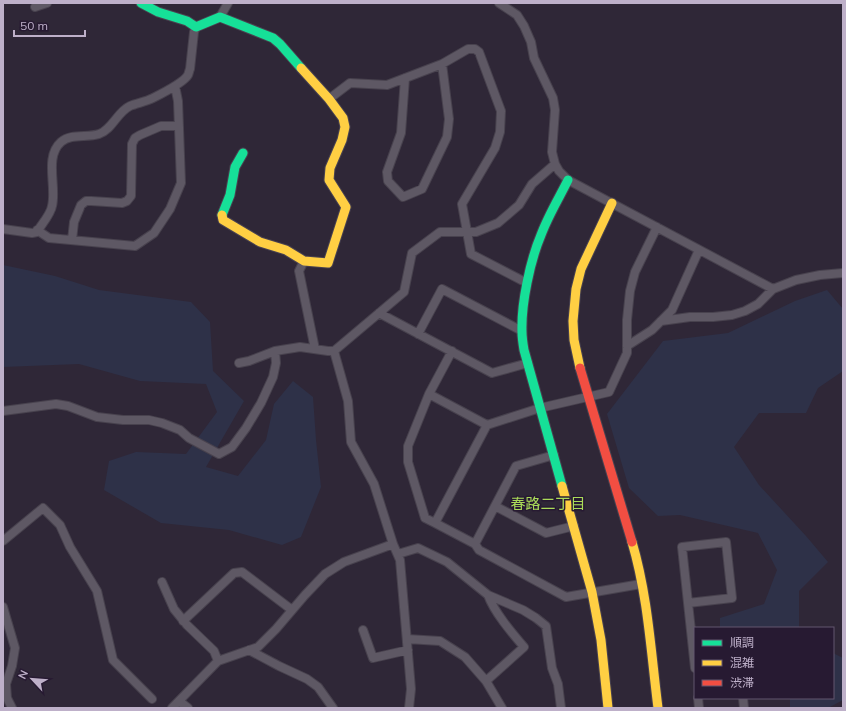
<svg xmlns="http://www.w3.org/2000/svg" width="846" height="711" viewBox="0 0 846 711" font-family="Mulish,'Noto Sans JP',sans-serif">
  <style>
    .green { fill: #2e3148 }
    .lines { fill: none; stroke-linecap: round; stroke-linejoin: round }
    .street-casing { stroke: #48424e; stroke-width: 10 }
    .fast-casing { stroke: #494250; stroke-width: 11 }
    .slow-casing { stroke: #494250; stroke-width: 11 }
    .jam-casing { stroke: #494250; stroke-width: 11 }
    .street { stroke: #5e5864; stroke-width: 8 }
    .fast { stroke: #16e098; stroke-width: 9 }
    .slow { stroke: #ffcf43; stroke-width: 9 }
    .jam { stroke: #f24e42; stroke-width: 9 }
    .labels { text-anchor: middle; stroke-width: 3; stroke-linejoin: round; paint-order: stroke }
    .neighbourhood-label { font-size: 15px; fill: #aadb59; stroke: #271a32 }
  </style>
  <rect width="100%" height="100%" fill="#2f2737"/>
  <path class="green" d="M3,265L55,276L99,290L191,302L210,322L213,371L244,401L206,467L238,476L266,440L274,404L293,381L313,397L316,440L321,487L301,537L282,545L229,530L161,523L104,490L109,461L136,452L186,454L217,412L206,384L140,381L79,364L3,367Z
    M827,290L843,309V371L818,388L806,413H759L734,447L759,485L806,536L828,562L799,591V628H720V618L764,604L777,570L758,533L680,515L658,516L629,488L607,414L663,341L728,333L795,301Z
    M833,653L843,658V700L828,708H790V698H833Z"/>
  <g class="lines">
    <defs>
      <path id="street" d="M499,3L517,15L524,26L531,42L534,58L553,98L555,110L552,152L555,164L559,171L568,180L773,289
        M35,7L47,3
        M220,17L228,3
        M405,78L401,133L387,172L388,181L403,197L422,189L447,137L449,119L442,64
        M329,99L350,83L387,85L442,64L468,49H475L479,52L501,111L500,132L495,148L462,204L471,254L527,283
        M3,229L32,233L37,232C41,225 51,214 52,206C57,187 44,157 61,142C71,133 87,138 99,134C112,130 117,112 130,106C137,103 145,102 153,98C161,94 184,82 188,75C189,73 189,71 190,69L194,32L196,27
        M37,230L49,238L135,246L154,233L170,209L181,183L178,101L175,86
        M72,240L74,222L81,205L86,201H91L122,203L127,201L131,196L132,144L135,138L140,135L161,126H179
        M304,261L299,271L315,349
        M379,313L492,373L528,363
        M661,321L690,317H713L732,315L745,311L758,304L773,289L796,280L820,275L843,273
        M418,334L442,289L522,331
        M627,346L652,330L672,310L699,250
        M452,351L429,394L487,425L435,523L475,544L516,466L554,455
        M239,363L249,361L275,351L300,347L328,351H334
        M429,394L408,446V462L425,518L435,523
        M3,411L56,404L68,406L97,417L123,420H149L162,423L180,430L189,438L219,454L232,447L246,428L261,403L273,377L276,363L275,351
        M487,425L540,408L609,392L627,353V320L630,291L635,272L657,227
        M495,506L546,533L574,526
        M3,541L43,508L60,525L70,547L97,591L113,660L152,699
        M393,544L374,484L351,442L348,401L334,351L404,292L412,253L440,232H476L498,223L519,205L532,184L555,164
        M475,544L479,550L566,597L641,584
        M398,554L418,548L447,562L488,595L523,610L536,618L546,626L552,668L558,684L561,708
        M162,582L174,609L187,625L214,651L218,661
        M688,603L732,598L726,542L682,547L695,668
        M3,607L15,648L12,666L6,684L7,698L12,708
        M183,621L234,573L242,572L292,610
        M363,630L373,658L408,650
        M407,639L440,641L465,657L486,681L502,708
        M249,650L279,666L307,679L318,687L333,708
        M486,681L524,647C512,633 494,612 488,595
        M698,698L699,708
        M743,698L744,708
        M179,701L188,708
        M172,708L218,661L258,647L276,629L305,595L325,574L344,562L393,544L400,560L411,689L409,708"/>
      <path id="fast" d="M141,3L158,12L187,21L196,27L220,17L273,38L280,44L301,68
        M222,215L230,195L235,167L243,153
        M562,486L524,350C523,344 522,338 522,332C521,304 530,261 541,235C548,216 559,198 568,180"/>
      <path id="slow" d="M222,215L223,220L260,242L286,250L304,261L328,263L346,207L329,180L330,168L342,140L345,127L343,118L329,99L301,68
        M580,368L574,340L573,321L576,289L581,269L612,203
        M562,486L592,592L601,640L608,708
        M632,542C648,596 651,653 658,708"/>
      <path id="jam" d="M580,368L632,542"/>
    </defs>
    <use href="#street" class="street-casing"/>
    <use href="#fast" class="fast-casing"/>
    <use href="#slow" class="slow-casing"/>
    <use href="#jam" class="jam-casing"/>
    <use href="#street" class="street"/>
    <use href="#fast" class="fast"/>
    <use href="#slow" class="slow"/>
    <use href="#jam" class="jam"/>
  </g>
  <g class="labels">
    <g class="neighbourhood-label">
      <text x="548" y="509">春路二丁目</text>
    </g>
  </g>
  <rect width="846" height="711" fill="none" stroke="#beb0c9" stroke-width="8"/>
  <rect x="694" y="627" width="140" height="72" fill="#271a32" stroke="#63566e"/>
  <rect x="702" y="640" width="20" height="6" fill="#16e098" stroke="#63566e"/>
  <text x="730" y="647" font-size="12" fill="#beb0c9">順調</text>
  <rect x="702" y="660" width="20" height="6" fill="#ffcf43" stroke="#63566e"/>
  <text x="730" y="667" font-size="12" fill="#beb0c9">混雑</text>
  <rect x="702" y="680" width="20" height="6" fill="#f24e42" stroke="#63566e"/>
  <text x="730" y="687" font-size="12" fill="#beb0c9">渋滞</text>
  <g transform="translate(32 679) rotate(296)" stroke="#271a32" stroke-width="3" paint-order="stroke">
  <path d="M0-3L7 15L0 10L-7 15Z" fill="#beb0c9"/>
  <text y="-6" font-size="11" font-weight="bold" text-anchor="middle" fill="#beb0c9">N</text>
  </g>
  <path d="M14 30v6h71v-6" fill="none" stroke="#beb0c9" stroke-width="2"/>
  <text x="20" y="30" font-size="12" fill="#beb0c9" stroke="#271a32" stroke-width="3" paint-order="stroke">50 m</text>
</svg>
